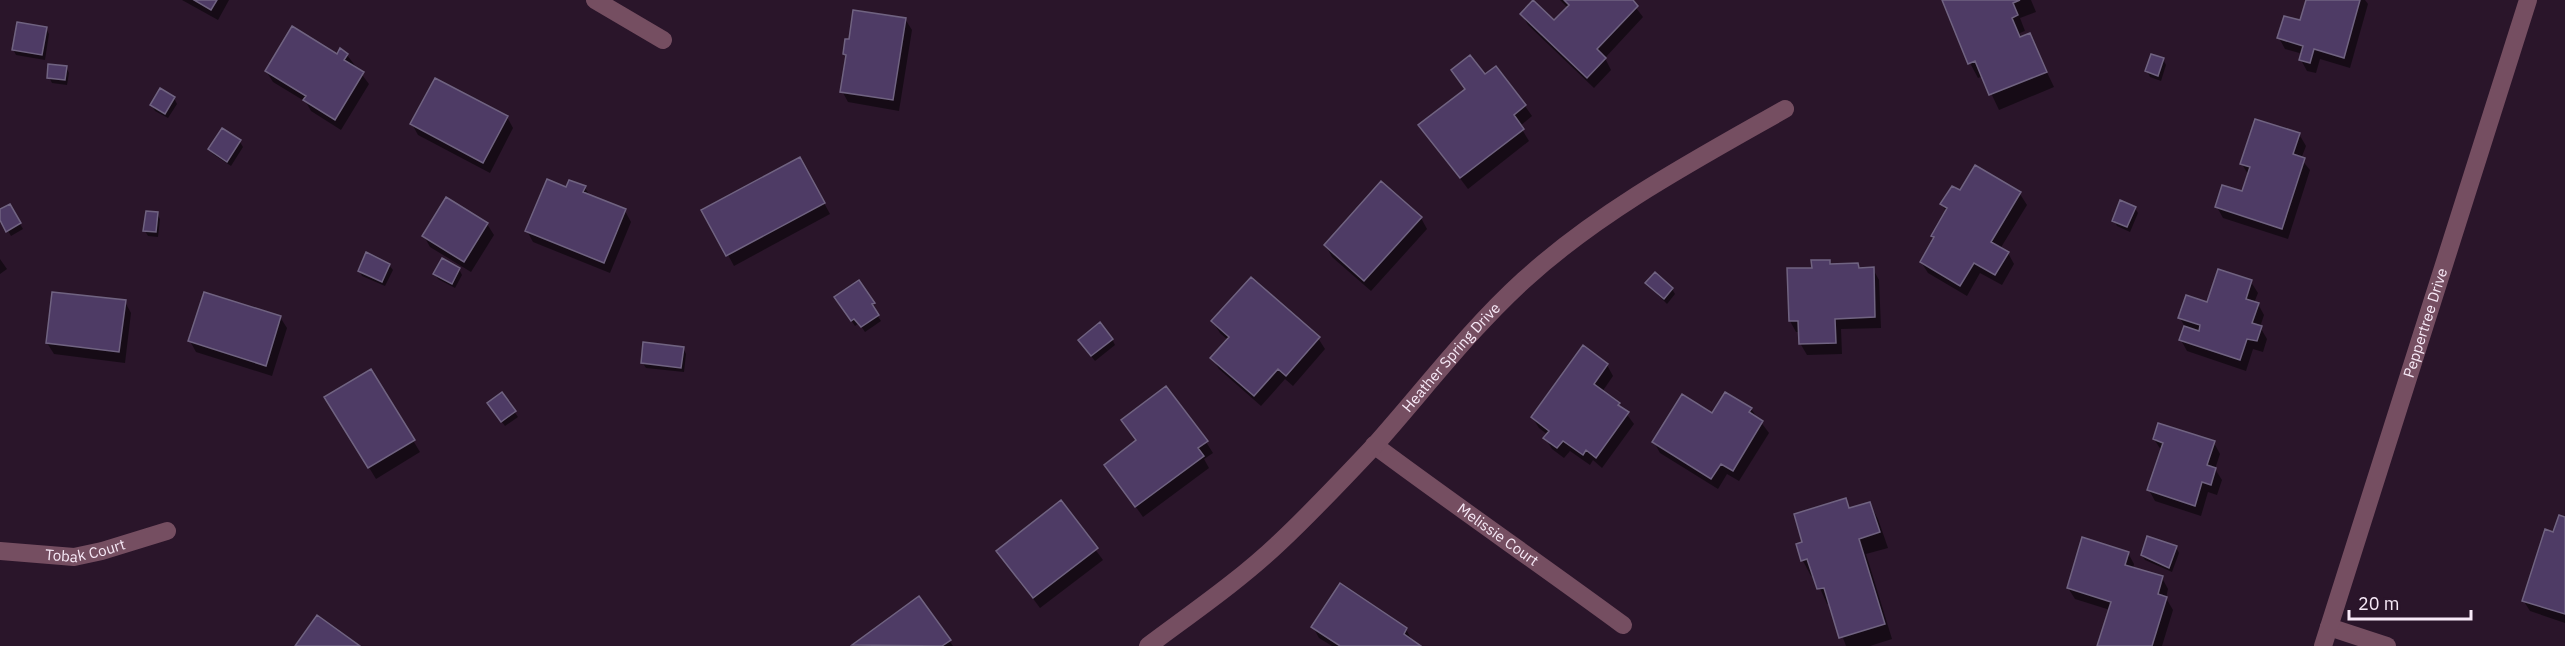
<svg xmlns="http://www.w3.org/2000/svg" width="2565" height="646" viewBox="0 0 2565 646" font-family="'IBM Plex Sans',sans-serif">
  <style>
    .shadow { fill: #0007 }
    .building { fill: #4e3b65; stroke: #706381; stroke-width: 1.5 }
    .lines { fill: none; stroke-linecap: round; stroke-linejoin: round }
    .minor { stroke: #754e61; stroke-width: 18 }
    .labels { text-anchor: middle; stroke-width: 5; stroke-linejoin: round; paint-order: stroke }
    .street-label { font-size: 15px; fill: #f7e9f7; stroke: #2a152a }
  </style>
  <rect width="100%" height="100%" fill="#2a152a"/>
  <path class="shadow" d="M182,0H229L218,20Z
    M1560,0H1630L1643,17L1605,58L1611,70L1594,88L1528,25L1522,14L1554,22L1568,8Z
    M1943,0H2031L2036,12L2020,18L2025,31L2020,33L2021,38L2029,35L2054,87L1999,110L1983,76L1978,78L1970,63Z
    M2308,0H2365L2368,4L2350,68L2320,59L2316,73L2307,71L2301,60L2303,54L2285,49L2279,38L2301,22Z
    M905,19L912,30L899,111L848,102L842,91L847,58L845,54Z
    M46,29L49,34L45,60L16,55L13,49Z
    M347,55L369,84L341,130L311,111L306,102L273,82L266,71Z
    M2163,59L2166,65L2161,81L2150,77L2147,71Z
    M66,67L69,73L67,85L52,83L49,77Z
    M1452,71L1485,76L1525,106L1532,116L1520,126L1529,141L1468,189L1420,125L1465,90Z
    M174,98L177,104L168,118L155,111L152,105Z
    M507,117L513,128L490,173L418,135L412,124Z
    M223,130L240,142L243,147L231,166L213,154L210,149Z
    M2299,134L2306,146L2301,159L2310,170L2288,239L2223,218L2217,207L2243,193L2249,176L2242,164Z
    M800,159L830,214L734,266L704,211Z
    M1975,167L2020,194L2027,205L2000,249L2008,253L2014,264L2002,285L1980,273L1967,296L1928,273L1921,262L1935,239L1933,236L1946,212L1942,204L1960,192Z
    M585,188L590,196L625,211L631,222L610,273L533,242L527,231L567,189Z
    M446,199L487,224L494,235L471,272L430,247L424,236Z
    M9,206L23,229L11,236L0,217V211Z
    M2135,208L2138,213L2130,232L2117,226L2114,220Z
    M157,214L160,219L158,237L148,236L145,231Z
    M1421,218L1427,229L1371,291L1332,257L1326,246Z
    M0,259L7,269L0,274Z
    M1830,261L1832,265L1857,264L1860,269H1873L1879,280L1881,328L1841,329L1842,354L1807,355L1800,343V332H1796L1790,321L1813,269Z
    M389,265L393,270L385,286L362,276L359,270Z
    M459,269L462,275L455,288L438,279L435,274Z
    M2251,282L2258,293L2254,303L2258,304L2264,315L2260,327L2267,339L2263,352L2253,349L2246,371L2187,351L2181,340L2185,327L2180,318Z
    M1647,284L1672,289L1675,294L1667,304Z
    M125,302L131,313L125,363L54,354L47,343Z
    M839,302L873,303L876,309L874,310L881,321L865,332L859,323L855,326Z
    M280,317L287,328L272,376L196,352L190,341Z
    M1213,322L1318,338L1325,349L1293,386L1285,379L1261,406L1219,369L1212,358L1228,340L1220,333Z
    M1112,339L1115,345L1095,361L1083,346Z
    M683,348L686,354L684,372L646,368L642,362Z
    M1607,365L1613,376L1602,392L1619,404L1634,424L1602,468L1593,460L1590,465L1570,451L1564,458L1552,449L1545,438L1548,435L1539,428L1532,417Z
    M371,371L420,452L376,479L326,397Z
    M502,394L518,417L505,426L492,409Z
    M1751,409L1769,433L1739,481L1727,474L1718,489L1660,453L1654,442L1712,415Z
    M1123,421L1206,442L1213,453L1204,459L1209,468L1143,517L1106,465L1137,442Z
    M2154,439L2214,443L2220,454L2215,469L2222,480L2217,495L2208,492L2201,516L2155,501L2149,490L2161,450Z
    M1845,500L1851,510L1870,504L1878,519L1888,548L1866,554L1892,639L1870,646H1846L1830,603L1827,604L1814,575L1811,576L1803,561L1798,545L1804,543Z
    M1060,502L1103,560L1040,608L998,551Z
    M2565,519V623L2530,611L2523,600L2554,534Z
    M2176,547L2179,553L2172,572L2145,560L2142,555Z
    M2128,553L2134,564L2133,569L2162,578L2168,589L2166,598L2173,610L2162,646H2099L2110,610L2075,599L2068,588Z
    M919,598L953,646H854Z
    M1313,627L1406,629L1412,641L1418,646H1332L1319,638Z"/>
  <path class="building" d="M194,0H217L211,10Z
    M1533,0L1554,20L1569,5L1564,0H1633L1638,6L1597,49L1606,58L1587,78L1520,14Z
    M1942,0H2020L2013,3L2018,15L2012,18L2020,37L2030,33L2047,72L1989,95L1975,61L1968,64Z
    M2306,0H2360L2344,58L2314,49L2310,63L2299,60L2303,46L2277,38L2284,16L2300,20Z
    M853,10L906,18L893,100L840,92L846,55L843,54L845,39H849Z
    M17,22L47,27L42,55L12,50Z
    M292,26L337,54L340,48L348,54L344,60L364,72L335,120L303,100L306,96L265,71Z
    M2151,54L2164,58L2158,76L2145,71Z
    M1470,55L1485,74L1496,66L1526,105L1514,115L1524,129L1460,178L1418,125L1465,89L1451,70Z
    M48,64L67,66L65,80L47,78Z
    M435,78L508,116L483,163L410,124Z
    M160,88L175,97L165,114L150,105Z
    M2255,119L2300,133L2293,154L2305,158L2282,229L2215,207L2222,185L2242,191L2250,167L2240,164Z
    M222,128L241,140L227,162L208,149Z
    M800,157L825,203L726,256L701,210Z
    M1975,165L2021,192L1991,242L2009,252L1995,275L1974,263L1960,286L1920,262L1934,237L1931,236L1947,208L1940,204L1952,186L1960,190Z
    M547,179L566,187L569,180L586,186L583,192L626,209L604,263L525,231Z
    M1381,181L1422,217L1364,281L1324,245Z
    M446,197L488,223L464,262L422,236Z
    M2120,200L2136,207L2127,227L2112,221Z
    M10,204L21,223L6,232L0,220V209Z
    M146,211L158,212L156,232L143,231Z
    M366,252L390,264L382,282L358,271Z
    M442,258L460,268L452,284L433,274Z
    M1811,260H1830V264L1858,263L1859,268L1874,267L1875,317L1835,319L1836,343L1799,344L1798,321H1789L1787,268H1812Z
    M2218,269L2252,280L2246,299L2259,303L2252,323L2262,326L2257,341L2247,339L2240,360L2179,340L2184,326L2199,331L2200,325L2178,318L2186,295L2207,302Z
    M1655,272L1673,288L1664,299L1645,283Z
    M1251,277L1320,337L1286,376L1278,369L1254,396L1210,358L1229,337L1211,321Z
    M859,280L875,303L872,304L879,315L861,327L854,319L851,321L834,297Z
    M52,292L126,300L119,352L46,343Z
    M204,292L281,316L266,366L188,341Z
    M1100,322L1113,339L1091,356L1078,340Z
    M643,342L684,347L681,368L641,363Z
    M1583,345L1608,364L1594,384L1620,403L1618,405L1629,412L1596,458L1586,450L1583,455L1563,441L1557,448L1543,438L1549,431L1531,417Z
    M371,369L415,440L368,468L324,397Z
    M1166,386L1208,441L1198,448L1204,456L1135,507L1104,465L1136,440L1121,420Z
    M502,392L516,411L501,422L487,403Z
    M1725,392L1752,408L1749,412L1763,421L1733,471L1721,464L1711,479L1652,442L1682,394L1712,413Z
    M2158,423L2215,441L2207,465L2216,468L2211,485L2202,482L2195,506L2147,490L2163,443L2153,439Z
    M1846,498L1849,508L1870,502L1880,532L1859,539L1885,624L1839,638L1824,588L1817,589L1807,559L1801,561L1796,544L1802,542L1794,514Z
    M1061,500L1098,548L1033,598L996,551Z
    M2559,515L2565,517V614L2522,601L2545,529L2553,532Z
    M2147,536L2177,546L2169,568L2141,555Z
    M2082,537L2129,552L2125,565L2163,576L2158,594L2167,597L2152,646H2097L2111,602L2067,588Z
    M1340,583L1407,628L1404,634L1421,646H1340L1311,627Z
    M919,596L951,640L942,646L852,645Z
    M317,615L360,646H295Z"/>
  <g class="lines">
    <g class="minor">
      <path d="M595,0L663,40"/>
      <path id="s1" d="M1374,445C1456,506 1540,564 1623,625"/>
      <path id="s2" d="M0,551L74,557L102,551L167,531"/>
      <path d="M2329,627L2387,646"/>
      <path id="s3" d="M1148,646C1192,613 1239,581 1280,542C1312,512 1344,478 1375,445C1424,390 1469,330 1524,280C1601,210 1695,160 1785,109"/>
      <path id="s4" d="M2323,646L2528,0"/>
    </g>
  </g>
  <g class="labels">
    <g class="street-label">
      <text dy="5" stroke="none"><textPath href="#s4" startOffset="339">Peppertree Drive</textPath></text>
      <text dy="5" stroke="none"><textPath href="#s3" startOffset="420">Heather Spring Drive</textPath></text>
      <text dy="5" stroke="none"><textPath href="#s1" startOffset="153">Melissie Court</textPath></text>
      <text dy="5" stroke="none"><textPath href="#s2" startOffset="86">Tobak Court</textPath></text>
    </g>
  </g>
  <path d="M2349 610v9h122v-9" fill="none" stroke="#f7e9f7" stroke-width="3"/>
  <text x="2358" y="610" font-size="18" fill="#f7e9f7" stroke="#2a152a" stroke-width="4.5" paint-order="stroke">20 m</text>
</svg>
